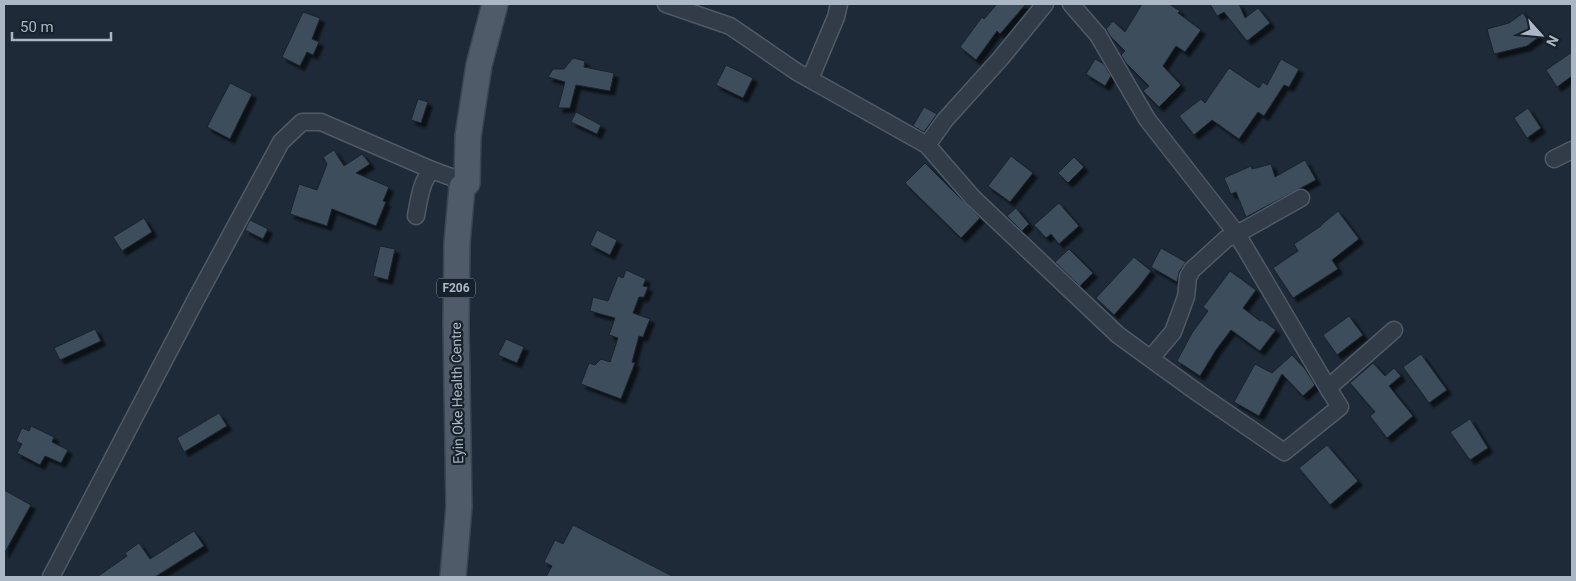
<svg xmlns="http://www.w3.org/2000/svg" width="1576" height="581" viewBox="0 0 1576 581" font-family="Roboto,sans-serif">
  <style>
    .building { fill: #3e4d5c; stroke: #19232e; filter: url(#shadow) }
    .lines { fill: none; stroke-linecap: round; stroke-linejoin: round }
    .street-casing { stroke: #4f5a66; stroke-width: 19 }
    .primary-casing { stroke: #3b4551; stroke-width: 28 }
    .street { stroke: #313c48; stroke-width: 16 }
    .primary { stroke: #4f5b68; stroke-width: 25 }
    .labels { text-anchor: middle; stroke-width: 4.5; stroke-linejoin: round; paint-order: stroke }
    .shield { fill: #17212c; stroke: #7f8a97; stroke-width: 1 }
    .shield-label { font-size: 12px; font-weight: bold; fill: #abb7c5 }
    .street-label { font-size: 14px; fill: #abb7c5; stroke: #17212c }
  </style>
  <defs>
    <filter id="shadow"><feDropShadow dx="4.5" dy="4.5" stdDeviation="1" flood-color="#0009"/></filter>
  </defs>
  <rect width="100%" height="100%" fill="#1e2a37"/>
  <path class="building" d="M997,4H1026L1000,34L997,31L976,60L960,47L982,17L984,19Z
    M1142,4H1169L1180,11L1178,13L1201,30L1185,52L1176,46L1163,66L1181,85L1159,107L1143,91L1149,86L1126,63L1121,55L1125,51L1111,37L1106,29L1113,21L1125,32Z
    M1210,4H1239L1245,18L1258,8L1270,23L1247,41L1224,12L1217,16Z
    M303,12L320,18L312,39L319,42L313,55L307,52L300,66L282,57Z
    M1523,13L1539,37L1527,46L1494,54L1487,29L1509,23Z
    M1572,52V76L1557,87L1546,70Z
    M573,58L585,61L584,67L614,73L610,91L576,85L570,108H558L565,82L548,77L553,69H564Z
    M1095,59L1104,64L1111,76L1105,86L1086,74Z
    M1281,59L1299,69L1289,87L1284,85L1264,116L1258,112L1239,139L1212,120L1194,135L1179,116L1201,99L1205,103L1229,68L1259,88L1263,82L1267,85Z
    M726,65L753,78L743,98L716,85Z
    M230,83L252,94L230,139L207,127Z
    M418,99L428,102L421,123L411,120Z
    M924,107L937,114L924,132L913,126Z
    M1528,108L1541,128L1527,138L1514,118Z
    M576,112L601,125L597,134L571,122Z
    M334,150L344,166L362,154L370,164L356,173L389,187L383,201L386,202L376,226L332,209L327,226L290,214L299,184L317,190L327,164L323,157Z
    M1011,156L1033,173L1010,202L988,186Z
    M1074,157L1084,167L1068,183L1058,173Z
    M1305,160L1316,180L1246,217L1236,192L1231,194L1224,178L1251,166L1252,169L1271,164L1275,177Z
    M925,163L980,218L961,238L905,183Z
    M1059,203L1079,226L1059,244L1051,234L1046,238L1034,225Z
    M1016,208L1029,224L1022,231L1007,216Z
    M1338,211L1359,239L1332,260L1338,269L1293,298L1273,268L1298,251L1294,244L1321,226V225Z
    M144,218L152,232L122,251L113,237Z
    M250,220L268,229L263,239L245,230Z
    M597,230L617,240L610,255L590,245Z
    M380,246L395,249L388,280L373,276Z
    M1161,248L1186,262L1179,272L1177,282L1151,267Z
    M1069,249L1093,273L1080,286L1055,262Z
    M1134,257L1151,271L1138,288L1114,315L1096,298Z
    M626,270L646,279L643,286L648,287L644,297H639L633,313L650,319L643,337L639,336L632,362L635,363L621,399L581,384L589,363L595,365L601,359L610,362L618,338L609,335L615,318L590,311L593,297L608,301L618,276L623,278Z
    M1230,271L1256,290L1243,308L1260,321L1262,320L1276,330L1260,351L1231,330L1216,350L1200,376L1177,361L1192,333L1208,311L1203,307Z
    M1349,316L1363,335L1337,355L1323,335Z
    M95,329L101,341L60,360L54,348Z
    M506,339L524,347L517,363L498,355Z
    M1421,354L1447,390L1429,403L1403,367Z
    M1292,355L1305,369L1315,385L1303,396L1282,374L1259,416L1234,402L1255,364L1272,373Z
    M1373,363L1385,376L1394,368L1401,376L1389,386L1413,416L1387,438L1370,416L1375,412L1350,383Z
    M219,413L227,426L184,452L177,438Z
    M1470,419L1488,448L1470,460L1450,432Z
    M31,426L54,437L52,442L68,450L61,463L45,456L40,465L17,453L22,444L16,441L22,428L29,431Z
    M1327,445L1358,481L1330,505L1299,468Z
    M4,490L31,505L4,554Z
    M573,525L674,577H546L552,566L544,562L555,540L563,544Z
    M194,531L204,546L155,577H97L127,556L125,553L139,543L150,559Z"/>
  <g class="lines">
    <defs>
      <path id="street" d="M666,4L730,26L797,72L927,145L973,198L1118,335L1198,393L1284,452L1340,407L1328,388L1394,330
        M1071,4L1098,35L1147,119L1237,234L1328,388
        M810,79L836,17L839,4
        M927,145L945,120L1001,58L1045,4
        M1554,159L1572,150
        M416,216C419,200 421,181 432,170
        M1151,358L1173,332L1186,297L1188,277L1192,270L1226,239L1237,234L1301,198
        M51,577L194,303L281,142L302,122H321L432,170L467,183"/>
      <path id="primary" d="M453,577L459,507L456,325L457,243L462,187L467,183L468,136L479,65L495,4"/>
    </defs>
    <use href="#street" class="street-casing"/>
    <use href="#primary" class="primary-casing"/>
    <use href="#street" class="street"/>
    <use href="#primary" class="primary"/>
  </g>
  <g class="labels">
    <rect class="shield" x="437" y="278.5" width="38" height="19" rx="4"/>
    <g class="shield-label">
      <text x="456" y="292">F206</text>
    </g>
    <g class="street-label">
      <text transform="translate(457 393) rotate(-91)" y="5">Eyin Oke Health Centre</text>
    </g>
  </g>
  <rect width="1576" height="581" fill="none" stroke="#abb7c5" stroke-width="10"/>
  <g transform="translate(1541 35) rotate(117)" stroke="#17212c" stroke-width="4" paint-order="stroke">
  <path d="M0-4L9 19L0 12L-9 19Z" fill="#abb7c5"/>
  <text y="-8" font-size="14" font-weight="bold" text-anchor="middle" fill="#abb7c5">N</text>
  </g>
  <path d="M12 32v8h99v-8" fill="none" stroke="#abb7c5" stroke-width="2.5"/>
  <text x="20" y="32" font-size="15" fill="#abb7c5" stroke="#17212c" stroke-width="4" paint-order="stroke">50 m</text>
</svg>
